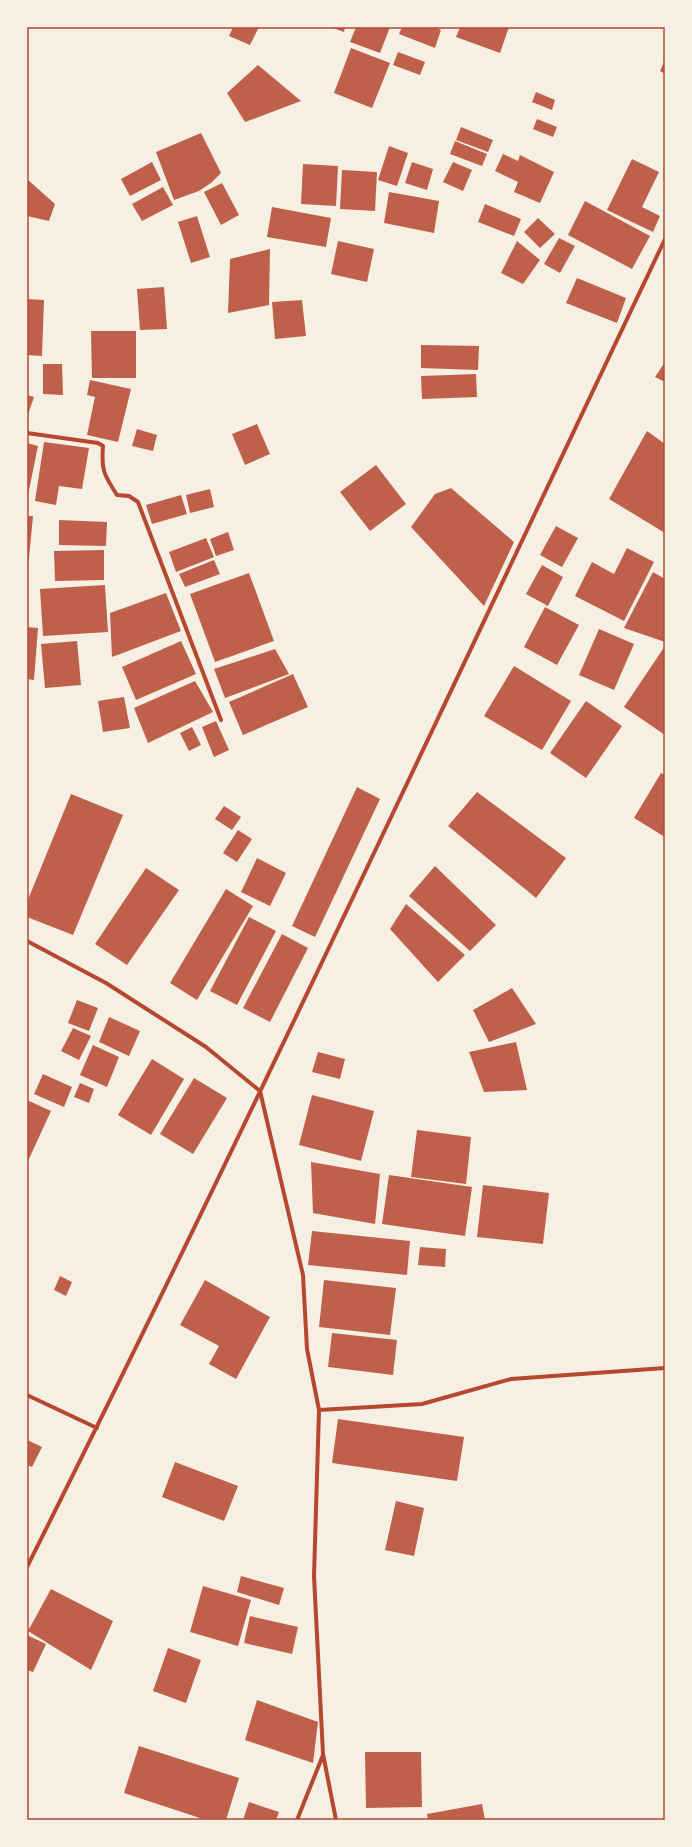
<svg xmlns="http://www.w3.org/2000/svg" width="692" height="1847" viewBox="0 0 692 1847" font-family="Arial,sans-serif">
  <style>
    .building { fill: #bf614a }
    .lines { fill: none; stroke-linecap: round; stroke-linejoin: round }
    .minor { stroke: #b5482f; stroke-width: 4 }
    .neatline { fill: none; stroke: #b5482f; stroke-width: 1.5 }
  </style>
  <rect width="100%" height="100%" fill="#f6efe4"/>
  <path class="building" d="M233,27H259L250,45L229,36Z
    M330,27H345L344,32Z
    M356,27H390L380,53L350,42Z
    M402,27H434L441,30L435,48L399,34Z
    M460,27H509L500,53L456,37Z
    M351,48L390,63L372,108L334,93Z
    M398,52L425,62L420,75L393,65Z
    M665,60V74L660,71Z
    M258,65L301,101L245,122L227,93Z
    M536,92L555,100L552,110L532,102Z
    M537,119L557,127L553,137L533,129Z
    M461,127L493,140L488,152L456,140Z
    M201,133L221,173L211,183L199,191L174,200L156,152Z
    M455,141L487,154L482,166L450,154Z
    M389,146L408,153L397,186L378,180Z
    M503,154L518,161L520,155L554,172L540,203L514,192L518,182L495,171Z
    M632,159L659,172L642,207L660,216L653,232L607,210Z
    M152,162L161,180L130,196L121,179Z
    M412,162L433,169L427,190L405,183Z
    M453,162L472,170L463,191L443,182Z
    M303,164L338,166L336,206L301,204Z
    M342,170L377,172L375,211L340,209Z
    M27,179L55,204L49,221L27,216Z
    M222,183L239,215L221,225L204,192Z
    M163,187L173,205L142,221L132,204Z
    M389,192L439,201L434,233L384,223Z
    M585,201L650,236L632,269L568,235Z
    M485,204L521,219L514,236L478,222Z
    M272,207L331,218L326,247L267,237Z
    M197,216L210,257L191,263L178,222Z
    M538,218L555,234L540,248L524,232Z
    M559,238L575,246L560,273L544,264Z
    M338,241L374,249L367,282L331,274Z
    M517,241L540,260L523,284L501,273Z
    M270,249L269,305L228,313L230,259Z
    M577,278L626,298L617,323L566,303Z
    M164,287L167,329L140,330L137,289Z
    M27,299L44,300L42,356L27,355Z
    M302,300L306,336L275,339L272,302Z
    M91,331H136V378H92Z
    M421,345L479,346L478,370L421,368Z
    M665,362V382L655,377Z
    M43,364H62L63,395L43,394Z
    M476,374L477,397L422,399L421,376Z
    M90,380L131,389L118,442L87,435L95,397L87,395Z
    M27,395L34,397L27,417Z
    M257,424L270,454L245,465L232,434Z
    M137,429L157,435L153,451L132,446Z
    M647,431L665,444V533L609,499Z
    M44,442L89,448L82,489L59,486L56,505L35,501Z
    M27,443L38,446L28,495H27Z
    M376,465L406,504L370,531L340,492Z
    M451,488L514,542L484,606L411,527L435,494Z
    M210,489L214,507L190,513L186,495Z
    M181,495L187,514L152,524L146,505Z
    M27,516H33L28,568H27Z
    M59,520L107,522L106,546L59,545Z
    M556,526L578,538L562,567L540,555Z
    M228,532L234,550L216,556L210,539Z
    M206,538L214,557L176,572L169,552Z
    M627,548L654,562L624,621L575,596L592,562L614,574Z
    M104,550V580L55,581L54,551Z
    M214,560L220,574L185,587L179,574Z
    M542,565L563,577L548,606L526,594Z
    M653,572L665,579V642L624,628Z
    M249,573L274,641L215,662L190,594Z
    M105,585L108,632L43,636L40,589Z
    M166,593L181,631L112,657L110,613Z
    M545,607L579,625L557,665L524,647Z
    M27,627L38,628L34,680L27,679Z
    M599,629L634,644L614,690L579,675Z
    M77,641L81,685L45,688L41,644Z
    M181,641L196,674L136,700L122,667Z
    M665,646V735L624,707Z
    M275,649L289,674L225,698L214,669Z
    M514,666L571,701L542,750L484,716Z
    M293,674L308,707L243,735L229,702Z
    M195,681L213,712L148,743L134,708Z
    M124,697L130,728L103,732L98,701Z
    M586,701L622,726L586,778L550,753Z
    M216,721L229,750L214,757L202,727Z
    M192,727L201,745L189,751L180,733Z
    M661,773L665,775V837L634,818Z
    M357,787L380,799L315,937L292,926Z
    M477,792L566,858L536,898L448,826Z
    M71,794L123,815L73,935L27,917V902Z
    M224,806L241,817L232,830L215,819Z
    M238,830L252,839L237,862L223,853Z
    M257,858L286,873L270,906L241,892Z
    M435,866L496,925L470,951L409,896Z
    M146,868L179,890L127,965L95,944Z
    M226,889L253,906L197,1000L170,983Z
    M406,904L465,955L438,982L390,929Z
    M249,917L276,931L237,1005L210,991Z
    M282,934L308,948L270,1022L243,1008Z
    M512,988L536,1024L489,1042L473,1010Z
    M77,1000L98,1008L89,1031L68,1023Z
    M109,1017L140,1031L129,1056L99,1042Z
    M73,1028L91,1036L79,1060L61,1051Z
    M516,1042L527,1090L484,1092L469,1052Z
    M93,1045L119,1057L107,1087L80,1075Z
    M318,1052L345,1059L340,1079L312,1072Z
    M152,1059L184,1079L151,1135L118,1115Z
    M43,1074L72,1087L64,1107L34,1094Z
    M194,1078L227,1098L193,1154L160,1134Z
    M80,1083L94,1089L89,1103L74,1097Z
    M312,1095L374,1111L361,1161L299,1145Z
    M27,1100L51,1111L27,1163Z
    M417,1130L471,1137L466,1184L411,1177Z
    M311,1162L380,1174L375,1224L313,1213Z
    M389,1175L472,1187L465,1236L382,1224Z
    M483,1185L549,1193L543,1244L477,1237Z
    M312,1231L410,1241L407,1275L308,1265Z
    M420,1247L446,1249L445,1267L418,1265Z
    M60,1276L72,1282L66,1296L54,1290Z
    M205,1280L270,1317L236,1379L209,1364L219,1346L180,1325Z
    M324,1280L396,1288L390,1335L319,1327Z
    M332,1333L397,1340L393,1375L328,1367Z
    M338,1419L464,1437L457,1481L332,1463Z
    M27,1440L42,1447L32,1467L27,1465Z
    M175,1462L238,1486L224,1521L162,1497Z
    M396,1501L424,1508L414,1556L385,1550Z
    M241,1576L284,1588L279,1605L237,1592Z
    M203,1586L251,1600L238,1646L190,1632Z
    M51,1589L113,1621L91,1670L28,1631Z
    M250,1616L298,1627L292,1654L244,1643Z
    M27,1635L46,1644L33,1672L27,1670Z
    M168,1648L201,1660L186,1703L153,1691Z
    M257,1700L318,1722L313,1763L245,1740Z
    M139,1746L239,1778L226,1820H206L124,1793Z
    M365,1752H421L422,1807L366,1808Z
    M249,1802L279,1812L276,1820H243Z
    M482,1804L485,1820H428L427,1814Z"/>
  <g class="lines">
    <path class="minor" d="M27,433L98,443L103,446C101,470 104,475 117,495L129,496L138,502L221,720
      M27,941L106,983L206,1047L260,1091L303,1275L307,1349L319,1410L314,1576L323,1754L336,1820
      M27,1395L97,1428
      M319,1410L422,1404L511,1379L665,1368
      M27,1567C247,1128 454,683 665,239
      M297,1820L323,1755"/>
  </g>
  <rect width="692" height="1847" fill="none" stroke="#f6efe4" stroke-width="56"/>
  <rect x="28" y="28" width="636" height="1791" class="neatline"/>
</svg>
